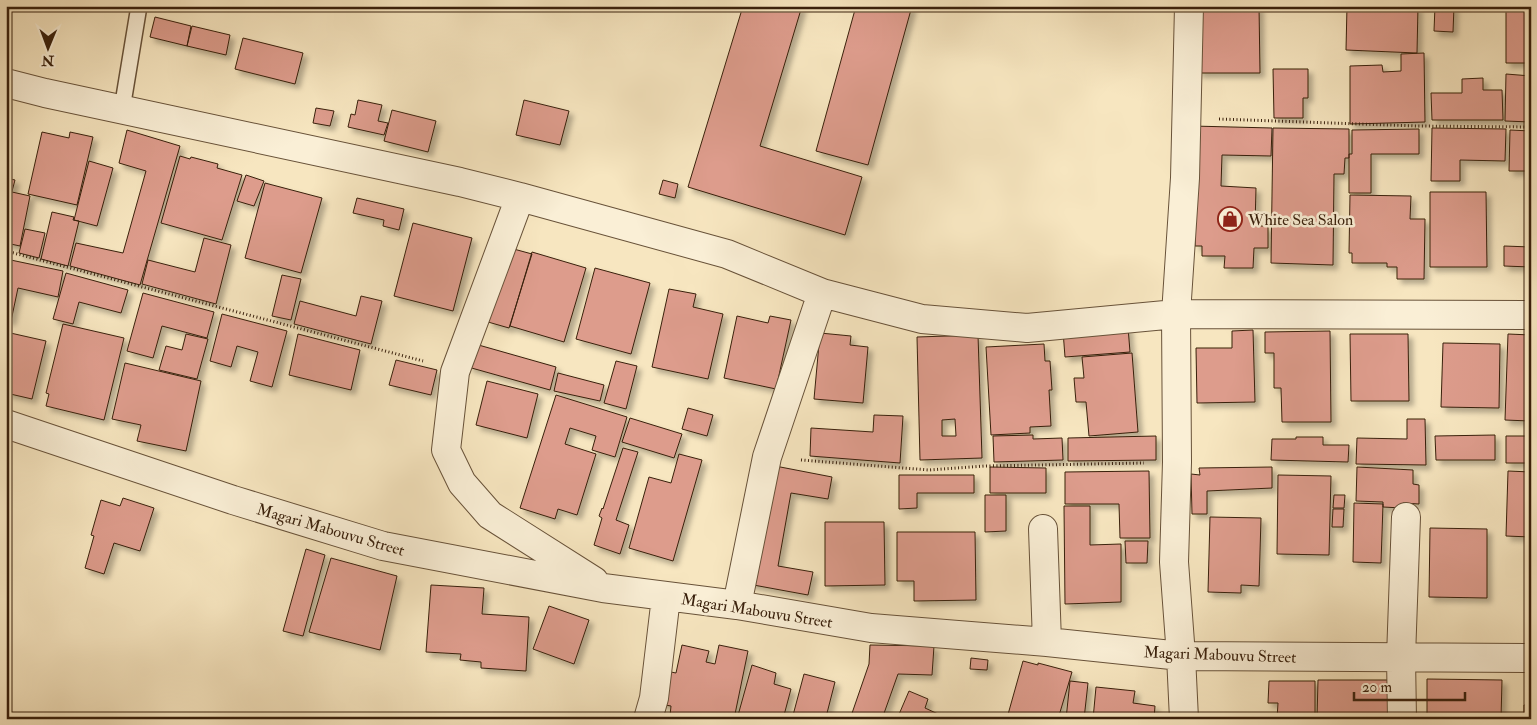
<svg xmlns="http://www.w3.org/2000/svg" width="1537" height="725" viewBox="0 0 1537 725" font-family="'IM FELL Double Pica',serif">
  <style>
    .building { fill: #dd9c8c; stroke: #39200c; fill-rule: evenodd; filter: url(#shadow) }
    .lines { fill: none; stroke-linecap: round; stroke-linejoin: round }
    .service-casing { stroke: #685239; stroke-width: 18 }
    .minor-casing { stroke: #685239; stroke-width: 30 }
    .path { stroke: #39200c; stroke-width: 3; stroke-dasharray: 1 2.5; stroke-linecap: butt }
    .service { stroke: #faefd6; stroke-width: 15 }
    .minor { stroke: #faefd6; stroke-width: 28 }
    .labels { text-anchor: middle; stroke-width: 5; stroke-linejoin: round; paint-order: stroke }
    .poi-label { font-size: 16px; fill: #39200c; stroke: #faefd6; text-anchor: start }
    .street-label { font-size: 16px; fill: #39200c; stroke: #faefd6 }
  </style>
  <defs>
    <filter id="shadow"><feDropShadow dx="4.5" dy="4.5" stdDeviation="2.5" flood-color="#0004"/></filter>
  </defs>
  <rect width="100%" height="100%" fill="#f7e6c0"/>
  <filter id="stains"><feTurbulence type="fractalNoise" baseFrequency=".004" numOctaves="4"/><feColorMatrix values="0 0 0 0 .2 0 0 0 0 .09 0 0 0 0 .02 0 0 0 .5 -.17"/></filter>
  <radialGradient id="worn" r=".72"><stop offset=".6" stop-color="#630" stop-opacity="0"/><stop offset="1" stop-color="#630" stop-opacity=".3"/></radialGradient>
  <path class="building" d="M743,6H802L760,146L862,177L845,235L688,187Z
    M856,6H912L868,165L816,151Z
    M1206,6H1259L1260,73H1198L1197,15Z
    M1347,6H1418L1417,53L1346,50Z
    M1435,6H1454L1453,32L1434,31Z
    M1506,6H1531V63H1506Z
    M155,17L191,26L187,46L150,37Z
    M192,26L230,35L226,55L187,46Z
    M243,38L303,53L295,84L235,69Z
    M1424,53L1425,122L1350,124V66L1382,65L1383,72L1401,71V54Z
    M1273,69H1308V98H1303V118H1274Z
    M1506,74L1531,76V122L1505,121Z
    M1483,78V90H1502L1503,120H1432L1431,93H1462V79Z
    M358,100L382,105L378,121L388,123L384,135L348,127L351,114L355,115Z
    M524,100L569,111L560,145L516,135Z
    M316,108L334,111L330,126L313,123Z
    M392,110L436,121L428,152L384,141Z
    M1192,126L1272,128L1271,156L1222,155L1221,186L1256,188L1255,226H1268V248H1254L1253,268H1224L1225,256H1202V246H1195L1197,185Z
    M1273,128L1349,129V158H1345L1344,174H1334L1333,265L1271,263Z
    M1432,128L1506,129L1505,161L1460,160V181H1431Z
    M1419,129V154H1371V193H1349V154H1352V130Z
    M127,130L180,146L140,285L70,266L76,243L123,253L146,171L119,163Z
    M1510,130L1531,131V171H1509Z
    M42,132L69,138L70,132L93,137L77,205L28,194Z
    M180,156L190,159L191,157L218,164L217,168L242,175L222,240L161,223Z
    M89,161L113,168L97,226L74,220Z
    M246,175L264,181L254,206L237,201Z
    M6,178L15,180L6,214Z
    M663,180L678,184L675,198L659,194Z
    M265,183L322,198L301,273L245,258Z
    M12,192L30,196L20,246L6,243L9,222L6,221V219Z
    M1430,192H1486L1487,267H1430Z
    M1350,195L1411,196L1410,219H1425L1424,279H1397V267H1387V263H1352V253H1349Z
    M357,198L404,209L399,230L383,226L384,220L353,213Z
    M52,212L74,217L73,220L79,221L68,266L41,259Z
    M413,223L472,238L453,311L394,296Z
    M25,229L45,233L39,258L19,253Z
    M204,238L231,245L216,304L142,284L148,260L195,272Z
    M1504,246L1531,247V267L1504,266Z
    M510,248L532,254L509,328L488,322Z
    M532,252L586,268L564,342L510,326Z
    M6,259L63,271L58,297L18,288L11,321L6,320Z
    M595,268L650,283L631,354L576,339Z
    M66,273L128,290L121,313L79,302L73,324L53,319Z
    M282,275L301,279L291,320L272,316Z
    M669,289L696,294L693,307L723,314L708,379L652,367Z
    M143,293L214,312L207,338L162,326L153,358L127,351Z
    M361,296L382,301L371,344L294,324L300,301L356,316Z
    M222,314L287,331L272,387L250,381L258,352L237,346L231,367L210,361Z
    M737,316L768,323L770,316L791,320L776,389L724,378Z
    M63,324L124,338L104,420L46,406L49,394L46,393Z
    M1128,327L1130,352L1065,357L1063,331Z
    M1253,330L1255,402L1197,403L1196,348H1232V331Z
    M1330,331L1331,422H1282L1281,388H1274V353H1265V332Z
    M6,332L46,341L32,399L6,393Z
    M820,333L851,336L850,345L868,347L863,403L814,399Z
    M186,334L208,339L197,379L159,370L166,346L182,350Z
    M298,334L360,350L351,390L289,375Z
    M1350,334H1408L1409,401H1351Z
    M1508,334L1531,335L1530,421L1505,420Z
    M978,335L982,458L920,460L917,337ZM955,419L956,436H942V420Z
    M1443,343L1500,344L1499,408L1441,407Z
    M475,344L556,367L550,390L468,367Z
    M1044,344L1045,361H1050L1052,390H1049L1051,426L1030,427V433L991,435L986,347Z
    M1132,353L1138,432L1089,436L1086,402H1076L1074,378H1084L1082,357Z
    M396,360L437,370L431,395L389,385Z
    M616,361L637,366L626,409L604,403Z
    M125,363L201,381L186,451L137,441L141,425L112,419Z
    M558,373L604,385L600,401L554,391Z
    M487,381L538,394L527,438L476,425Z
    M556,395L627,417L615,457L592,450L596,436L570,428L565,444L596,454L577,515L558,509L555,519L520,508Z
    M688,408L713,415L707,436L682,429Z
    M874,415L903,416L900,463L810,456L811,428L873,432Z
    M630,418L682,434L674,458L622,442Z
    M1407,419H1425L1426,465L1356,464L1357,438L1407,439Z
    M1033,435V439L1062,438L1063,460L994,462L993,436Z
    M1495,435V460H1436L1435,436Z
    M1156,436V460L1068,461V438Z
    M1506,436H1531V463H1506Z
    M1296,437H1323V445H1349L1348,462L1271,460L1272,439H1296Z
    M623,448L638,452L616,520L629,525L620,554L594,545L602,518L599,516L602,508L603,509Z
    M679,454L702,460L673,561L629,548L649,477L671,483Z
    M770,465L832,477L828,499L791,493L778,566L813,572L808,595L748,584Z
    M990,467L1046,468V493H990Z
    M1272,467V488L1207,491V514H1192L1191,474L1200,475L1199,468Z
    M1357,467L1413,470V484L1419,485V504L1403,503L1402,508L1383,507V502L1356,501Z
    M1149,471L1150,538H1120L1119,504H1065V472Z
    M1508,471L1531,472V537L1506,536Z
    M899,475H974V493H917V508L899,509Z
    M1278,475L1331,476L1329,555L1277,554Z
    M985,495H1006V531L985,532Z
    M1334,495H1345L1344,508H1333Z
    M123,498L154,508L140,551L114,543L104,574L85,568L94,536L91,535L101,500L120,506Z
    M1354,503L1383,504L1381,563L1353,562Z
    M1064,506H1090V545L1121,544V602L1065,604Z
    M1333,509H1344L1343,527H1332Z
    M1210,517L1261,518L1259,586L1241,585V593L1208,592Z
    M825,522H884L885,585L825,586Z
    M1430,528L1487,529V598L1429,597Z
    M897,532H975L976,600L914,601V581H897Z
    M1125,541H1148L1147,563H1126Z
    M306,549L325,555L303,636L283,631Z
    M331,558L397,576L380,650L309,632Z
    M431,585L484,588L482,614L529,617L526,671L481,668V662L460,660L461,654L426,652Z
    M549,606L589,620L574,664L533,649Z
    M682,645L709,651L706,662L715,664L719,645L748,651L734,719H684L670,716L671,706L659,704L666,671L676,673Z
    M870,645L934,646L932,675L898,674L882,719H850L869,664Z
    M971,658L988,660L987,670L970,669Z
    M1023,661L1038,665V663L1072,672L1058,719L1007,718Z
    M752,665L776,673L774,684L791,689L783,719H737Z
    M804,674L835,682L826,717L836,719H792Z
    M1427,679L1502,680L1501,719H1427Z
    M1318,680H1389L1388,719H1317Z
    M1070,681L1088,683L1084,719H1066Z
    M1269,681H1315V719H1277L1278,703H1268Z
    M1096,687L1135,691L1133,703L1155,706L1154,719H1093Z
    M909,691L928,699L925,708L949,719H897Z
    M1524,705H1531V719H1524Z"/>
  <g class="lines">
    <defs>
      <path id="service" d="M122,109L139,6"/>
      <path id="minor" d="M6,83L45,93L460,182L520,197L727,254L822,293L922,319L1027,328L1176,314L1531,315
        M520,197L455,372L446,450L462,483L490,515L594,581
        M6,424L233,500L383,546L603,588L737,605L871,628L1047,642L1181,656L1531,658
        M1043,529L1047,642
        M737,605L767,457L822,293
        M648,719L654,698L666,597
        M1184,719L1181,656L1174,562L1177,462L1176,314L1185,178L1189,6
        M1402,719L1401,657L1406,517"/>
    </defs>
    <use href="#service" class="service-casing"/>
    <use href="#minor" class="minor-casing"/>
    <path class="path" d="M1219,119L1416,126L1531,127
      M6,251L423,361
      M801,460L929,470L985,466L1144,463"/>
    <use href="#service" class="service"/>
    <use href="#minor" class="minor"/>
  </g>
  <defs>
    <symbol id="shop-ring" viewBox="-11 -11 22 22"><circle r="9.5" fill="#faefd6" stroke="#8f2418" stroke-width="1.5"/><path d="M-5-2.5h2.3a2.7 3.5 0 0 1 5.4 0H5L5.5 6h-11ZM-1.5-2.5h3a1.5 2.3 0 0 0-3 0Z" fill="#8f2418"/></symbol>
  </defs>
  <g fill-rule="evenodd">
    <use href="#shop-ring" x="1216" y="205" width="28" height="28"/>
  </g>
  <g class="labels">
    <g class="poi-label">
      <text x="1248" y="225">White Sea Salon</text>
    </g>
    <g class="street-label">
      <text transform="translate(331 529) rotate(16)" y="6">Magari Mabouvu Street</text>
      <text transform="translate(757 610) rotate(9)" y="6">Magari Mabouvu Street</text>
      <text transform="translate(1220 654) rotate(2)" y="6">Magari Mabouvu Street</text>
    </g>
  </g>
  <rect width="1537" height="725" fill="none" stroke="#f7e6c0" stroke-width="25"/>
  <rect x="8" y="8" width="1522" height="710" fill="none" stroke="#39200c" stroke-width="2.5"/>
  <rect x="12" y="12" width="1512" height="700" fill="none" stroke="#39200c"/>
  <g transform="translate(48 48) rotate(181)" stroke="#faefd6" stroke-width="4" paint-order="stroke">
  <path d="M0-4L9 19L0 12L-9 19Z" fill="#39200c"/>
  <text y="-8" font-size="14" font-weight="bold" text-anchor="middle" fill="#39200c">N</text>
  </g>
  <path d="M1354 692v8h111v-8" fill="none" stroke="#39200c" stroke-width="2.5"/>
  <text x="1362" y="692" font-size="15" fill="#39200c" stroke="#faefd6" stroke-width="4" paint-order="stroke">20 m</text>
  <rect width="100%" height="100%" filter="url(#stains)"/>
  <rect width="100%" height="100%" fill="url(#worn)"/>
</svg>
